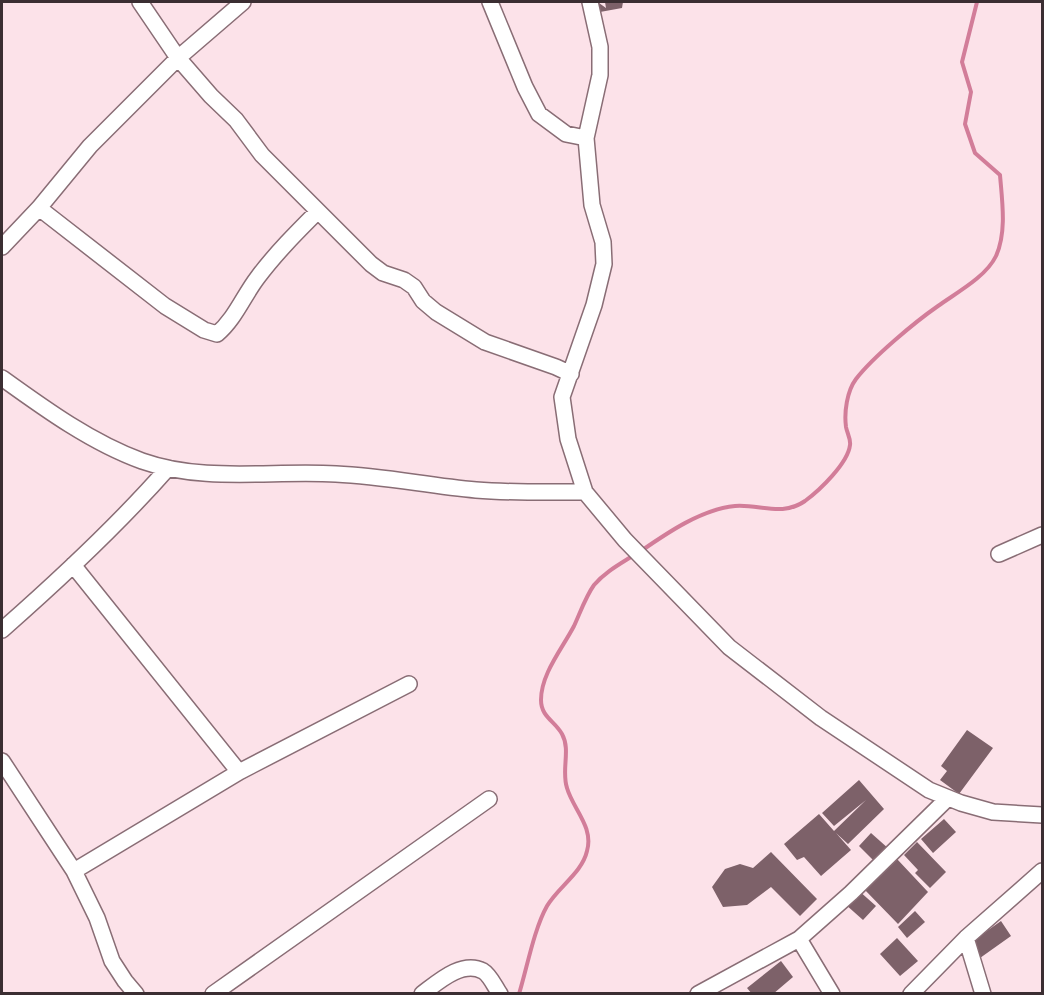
<svg xmlns="http://www.w3.org/2000/svg" width="1044" height="995" viewBox="0 0 1044 995" font-family="Manrope,sans-serif">
  <style>
    .lines { fill: none; stroke-linecap: round; stroke-linejoin: round }
    .stream { stroke: #d27d99; stroke-width: 4 }
    .building { fill: #7d6169 }
    .minor-casing { stroke: #896d75; stroke-width: 18 }
    .minor { stroke: #fff; stroke-width: 15 }
  </style>
  <rect width="100%" height="100%" fill="#fce2e9"/>
  <g class="lines">
    <path class="stream" d="M641,551C667,533 702,509 735,506C760,504 782,517 805,501C820,490 848,463 850,445C851,439 847,433 846,427C844,412 847,391 856,379C873,357 915,322 938,306C956,293 986,277 996,256C1007,232 1002,200 1000,175L975,153L965,124L971,92L962,62L977,2
      M519,994C527,968 534,929 547,906C558,887 582,873 587,851C594,827 573,809 567,788C561,770 571,750 562,734C555,721 541,717 541,700C541,674 562,649 574,626C580,613 586,596 594,585C605,572 620,564 634,555"/>
  </g>
  <path class="building" d="M605,2H623L622,8L600,12L599,3L606,8Z
    M967,730L993,748L959,794L940,780L947,771L941,766Z
    M859,780L884,809L848,844L836,833L851,850L821,876L804,857L797,860L784,844L819,814L834,831L866,800L834,826L822,813Z
    M944,819L956,832L933,853L921,839Z
    M871,833L889,849L876,863L859,846Z
    M917,842L946,872L930,888L915,873L918,870L904,855Z
    M771,852L817,899L800,916L771,887L747,905L723,907L712,887L725,869L740,864L753,868Z
    M897,859L928,892L898,924L864,889Z
    M858,890L876,906L863,920L845,904Z
    M915,911L925,922L907,938L898,927Z
    M1001,921L1011,936L980,958L970,943Z
    M897,938L918,961L900,976L880,954Z
    M781,961L793,977L773,994H752L747,988Z"/>
  <g class="lines">
    <defs>
      <path id="minor" d="M140,2L178,58L211,96L236,120L262,155L371,264L383,273L404,280L414,287L423,301L436,312L485,342L556,367L571,374
        M490,2L525,87L539,114L566,134L586,138
        M590,2L600,47V75L586,138L592,205L603,242L604,264L594,305L562,397L568,439L585,492L625,540L729,647L821,718L929,790L961,803L993,812L1042,815
        M39,208L165,306L204,330L217,334C235,319 244,295 258,277C276,253 297,232 318,211
        M2,247L39,208L90,146L178,58L243,2
        M2,378C45,409 92,443 142,461C204,483 273,470 336,474C384,476 429,486 476,490C513,493 549,492 585,492
        M999,554L1042,535
        M73,565L239,772
        M2,630C60,579 117,526 168,468
        M2,761L74,871L97,918L112,961L125,981L136,994
        M74,871L239,772L409,684
        M966,938L983,994
        M799,939L832,994
        M213,994L489,799
        M422,994C438,982 462,960 483,971C490,975 495,987 500,994
        M698,994L799,939L851,893L948,798
        M911,994L966,938L1042,871"/>
    </defs>
    <use href="#minor" class="minor-casing"/>
    <use href="#minor" class="minor"/>
  </g>
  <rect width="1044" height="995" fill="none" stroke="#3b2e32" stroke-width="6"/>
</svg>
